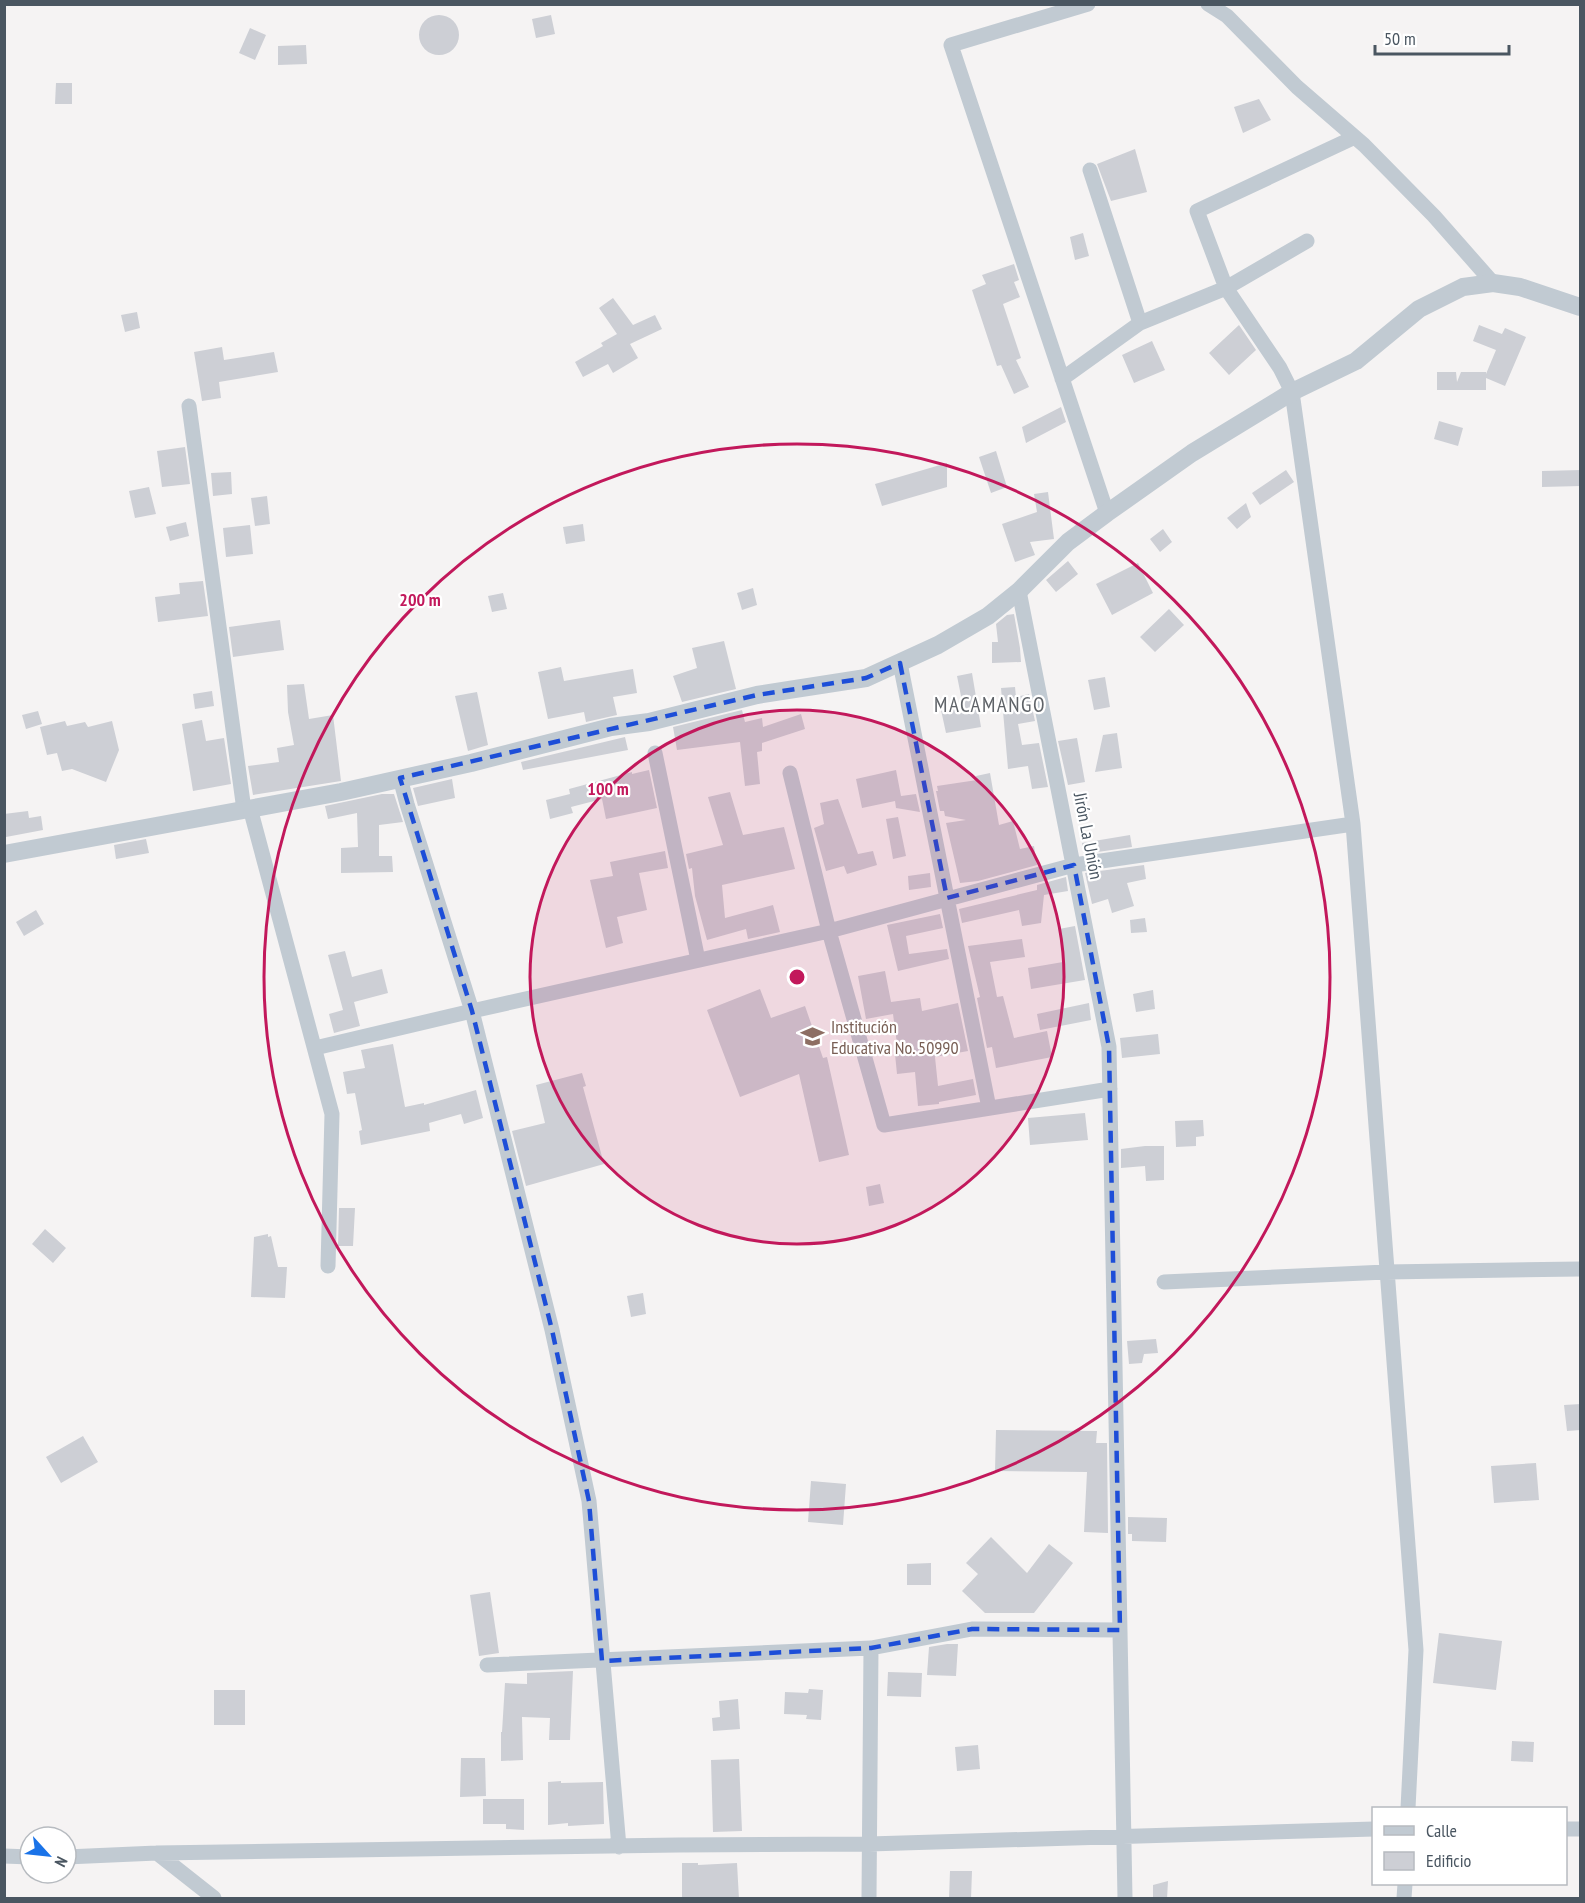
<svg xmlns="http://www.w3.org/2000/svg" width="1585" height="1903" viewBox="0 0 1585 1903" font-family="'PT Sans Narrow',sans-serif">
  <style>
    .building { fill: #cdcfd5 }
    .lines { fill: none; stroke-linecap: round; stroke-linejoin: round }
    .minor { stroke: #c1cad2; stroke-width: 15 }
    .tertiary { stroke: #c1cad2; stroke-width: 18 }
    .marked { fill: none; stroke: #1d4ed8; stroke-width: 4.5; stroke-dasharray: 12 8; stroke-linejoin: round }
    .ring { fill: none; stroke: #c2185b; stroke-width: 3 }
    .labels { text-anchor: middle; stroke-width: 4.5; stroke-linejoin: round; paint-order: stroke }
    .street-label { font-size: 18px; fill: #4a5661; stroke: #fff }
    .education-label { font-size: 18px; fill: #785e54; stroke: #fff; text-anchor: start }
    .quarter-label { font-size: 21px; letter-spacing: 1.5px; fill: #5f6368; stroke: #fff }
    .centre { fill: #c2185b; stroke: #fff; stroke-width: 3 }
    .ring-label { font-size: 18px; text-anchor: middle; font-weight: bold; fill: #c2185b; stroke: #fff; stroke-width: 4.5; stroke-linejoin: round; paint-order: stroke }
  </style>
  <rect width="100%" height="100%" fill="#f5f3f3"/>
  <path class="building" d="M419 35a20 20 0 1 1 40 0a20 20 0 1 1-40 0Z
    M551,15L555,34L536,38L532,19Z
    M250,28L266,35L255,60L239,53Z
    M306,45L307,64L278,65V46Z
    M56,83H72V104H55Z
    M1259,99L1271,120L1243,133L1234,107Z
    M1135,149L1147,192L1111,201L1097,164Z
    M1083,233L1089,256L1075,260L1070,237Z
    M1014,264L1019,280L1014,282L1020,297L1003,304L1021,358L1016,360L1029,387L1014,394L1001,365L997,366L972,290L986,284L982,275Z
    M613,298L633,325L655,315L662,329L630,344L638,358L613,373L608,364L583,377L575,362L603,346L601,343L617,334L599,308Z
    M137,312L140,328L125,332L121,315Z
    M1239,325L1256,350L1229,375L1209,353Z
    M1479,325L1502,334L1505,328L1526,337L1505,386L1486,378V390H1437V372H1456L1457,382L1461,372H1486V374L1496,350L1473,341Z
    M1152,341L1165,370L1134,383L1122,355Z
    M222,347L224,360L274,352L278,372L219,382L221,398L202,401L194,352Z
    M1061,407L1066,422L1026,443L1022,427Z
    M1439,421L1463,428L1458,446L1434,439Z
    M185,447L190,484L162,487L157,451Z
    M996,451L1007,487L991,493L979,457Z
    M947,463V487L882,506L875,484Z
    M1286,470L1294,482L1260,505L1252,493Z
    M1581,470V486L1542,487V471Z
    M231,472L232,494L213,496L211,473Z
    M149,487L156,514L135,518L129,491Z
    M1048,492L1054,539L1030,542L1035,555L1015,562L1002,524L1037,512L1034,494Z
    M267,496L270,524L255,526L251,498Z
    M1246,503L1251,517L1237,529L1227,518Z
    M186,522L189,536L170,541L166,527Z
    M583,524L585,541L566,544L563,527Z
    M250,525L253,554L226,557L223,528Z
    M1163,529L1172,542L1160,552L1150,539Z
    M1068,561L1078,574L1056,592L1046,580Z
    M1138,563L1153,593L1112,615L1096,584Z
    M203,581L208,616L158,622L155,597L180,594L179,583Z
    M753,588L757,605L742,610L737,593Z
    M503,593L507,609L492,612L488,596Z
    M1169,609L1184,625L1155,652L1140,637Z
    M1014,614L1020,648L1021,662L992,663V642H998L996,624L1007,615Z
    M280,620L284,650L233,657L229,627Z
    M724,641L736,689L682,702L673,676L697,668L692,648Z
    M561,667L564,681L633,669L637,693L613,697L617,715L586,722L584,712L548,719L538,672Z
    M972,673L981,727L946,733L941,710L963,706L957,676Z
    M1105,677L1110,707L1094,710L1088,680Z
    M304,684L309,719L333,715L341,781L253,795L248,766L279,762L277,748L294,745L288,712L287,685Z
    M1015,687L1016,697L1029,694L1035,721L1018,724L1022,745L1039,743L1048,787L1032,789L1028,766L1008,769L1001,688Z
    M212,691L214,706L195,709L193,694Z
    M477,692L488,745L468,751L455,696Z
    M742,710L745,722L762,718L763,727L801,714L805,729L762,743V751L757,752L760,784L745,786L740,742L677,750L673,727Z
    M38,711L42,724L26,729L22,715Z
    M202,720L206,741L224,738L231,784L193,791L182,724Z
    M65,721L67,726L85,722L88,727L112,721L119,750L106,782L72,769L62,771L57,753L47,755L40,727Z
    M1117,733L1122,768L1095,772L1103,735Z
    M625,737L628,750L523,770L521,762Z
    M1077,738L1085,782L1068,785L1058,741Z
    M649,770L657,808L606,819L602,799L571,807L573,813L550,819L546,800L570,794L569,789L632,772V774Z
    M896,770L901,796L916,794L920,812L896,808L895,801L862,808L856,779Z
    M990,773L999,825L1013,821L1020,849L1034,846L1037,865L978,881L960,883L946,823L966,820L945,816L944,811H940L936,791H938L937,786L977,780L976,776Z
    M452,779L455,798L418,806L413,788Z
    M730,792L743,835L784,827L795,869L722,885L725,918L773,905L780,932L748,939L746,929L707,940L695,896L692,868L689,869L686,854L723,845L708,797Z
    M382,794H394L403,822L379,825V856H392L393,872L341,873V848L358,847L357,813L328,819L325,806Z
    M838,799L858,854L873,851L877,865L847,874L844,866L826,871L814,828L824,824L820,803Z
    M28,811L29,818L41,816L43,830L6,837L4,814Z
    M898,817L906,856L893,859L886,819Z
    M1130,835L1132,847L1084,854L1082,843Z
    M146,839L149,853L116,859L114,845Z
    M665,851L668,868L639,873L647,910L617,917L623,943L606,948L590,880L613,876L610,862Z
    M1144,865L1146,879L1127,883L1134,906L1112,913L1108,899L1092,904L1085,873Z
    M930,873L931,887L909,890L908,876Z
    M1066,877L1068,891L1044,895L1041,923L1022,926L1019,910L962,923L959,909L1037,890V885Z
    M36,910L44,924L24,936L16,922Z
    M940,914L943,928L906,936L909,954L947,949L949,959L898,971L887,925Z
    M1145,918L1147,932L1131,933L1130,920Z
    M1075,926L1085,980L1031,989L1028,968L1063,962L1059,929Z
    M1022,939L1025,957L990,962L997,997L1003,996L1014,1038L1047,1031L1052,1057L996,1068L992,1047L987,1048L977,998L980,997L968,946Z
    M345,951L352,977L382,969L388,993L354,1002L360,1026L334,1033L329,1014L343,1010L328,955Z
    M885,971L892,1007L891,1002L920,998L922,1011L958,1003L968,1051L935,1057L938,1086L973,1079L976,1095L939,1102V1104L918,1106L915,1072L897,1074L894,1044H897L893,1014L866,1019L858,976Z
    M760,989L771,1018L805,1006L823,1058L827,1057L849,1155L819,1162L799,1074L740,1097L707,1010Z
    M1153,990L1155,1009L1136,1012L1133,994Z
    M1089,1003L1091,1020L1040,1030L1037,1014Z
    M1158,1034L1160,1054L1122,1058L1120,1038Z
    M393,1044L405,1107L424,1103V1105L476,1090L483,1118L464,1124L461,1114L429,1123L430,1131L361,1145L359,1131L362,1130L355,1093L347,1094L343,1072L365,1068L361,1050Z
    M582,1073L586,1086L583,1087L604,1164L526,1186L512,1131L545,1123L536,1085Z
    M1085,1113L1088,1140L1030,1145L1028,1118Z
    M1203,1120L1204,1136L1196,1137V1146L1176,1147L1175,1121Z
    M1145,1146H1164V1180L1146,1181L1145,1166L1121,1168V1149Z
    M880,1184L884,1203L869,1206L866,1187Z
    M339,1208H355L353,1246H338Z
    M45,1229L66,1248L53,1263L32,1244Z
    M268,1234V1237L271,1236L278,1267H287L285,1298L251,1297L254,1237Z
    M643,1293L646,1314L631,1317L627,1296Z
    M1156,1339L1158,1353L1144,1354L1142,1363L1129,1364L1127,1341Z
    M1581,1404V1430L1567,1431L1564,1405Z
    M996,1430L1097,1431L1096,1443H1107L1108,1533L1084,1532L1087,1472L995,1471Z
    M83,1436L98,1462L61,1483L46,1457Z
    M1536,1463L1539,1500L1494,1503L1491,1466Z
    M811,1481L846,1484L843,1525L808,1522Z
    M1128,1517L1167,1518L1166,1542L1132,1541V1534H1128Z
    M991,1537L1027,1573L1049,1544L1073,1563L1034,1613H985L962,1591L978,1574L966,1563Z
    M931,1563V1585H907V1564Z
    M490,1592L499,1653L479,1656L470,1595Z
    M1439,1633L1502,1641L1496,1690L1433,1683Z
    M947,1644H958L956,1676L927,1675L929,1647Z
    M573,1671L570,1740H549L550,1718L522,1717L523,1760L501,1761V1732H502L505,1683L527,1684V1673Z
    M888,1672L922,1673L921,1697L887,1696Z
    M809,1689L823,1690L821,1720L806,1719L807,1715L784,1714L785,1692L808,1693Z
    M214,1690H245V1725H214Z
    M738,1699L740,1729L713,1731L712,1718L720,1717L719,1701Z
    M1512,1741L1534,1742L1533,1762L1511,1761Z
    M978,1745L980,1769L957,1771L955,1747Z
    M461,1758H485L486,1796L460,1797Z
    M739,1759L742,1831L713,1832L711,1760Z
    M561,1781V1783L603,1782L604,1824L568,1826V1823L548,1825V1782Z
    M483,1799H524V1830L506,1829V1824H483Z
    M682,1863H698V1865L737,1863L739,1899H682Z
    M950,1871H972L971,1899H949Z
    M1168,1881L1167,1899H1153V1885Z"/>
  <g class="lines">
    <path class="minor" d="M1088,4L951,45L1107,513
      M1208,4L1227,16L1297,87L1364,145L1434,216L1493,283
      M1355,137L1197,211L1226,288L1280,368L1292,392L1353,824L1416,1650L1408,1808
      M1090,170L1140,323
      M1062,379L1140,323L1226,288L1307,241
      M189,406L244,810
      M1019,591L1109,1047L1125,1898
      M900,663L989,1108
      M655,753L698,960
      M790,773L829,931L884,1125L1110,1089
      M400,778L407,804L472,1011L552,1330L589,1501L619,1847
      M250,808L332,1114L328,1266
      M315,1048L472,1011L829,931L1074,865L1353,824
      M1164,1282L1386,1272L1580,1269
      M487,1665L871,1648L972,1629L1120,1630
      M1566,1829H1580
      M157,1853L214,1898
      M4,1856L30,1857
      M66,1857L157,1853L678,1845L869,1844L1374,1829
      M869,1898L871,1648
      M1404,1898L1405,1884"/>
    <path class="tertiary" d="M4,854L341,792L471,763L611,727L649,722L757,695L866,678L938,645L988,616L1019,591L1068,542L1107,513L1192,453L1292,392L1356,361L1419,309L1463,287L1493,283L1520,287L1580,307"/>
  </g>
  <path class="marked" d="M900,663L947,898L1074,865L1109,1047L1120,1630L972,1629L871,1648L602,1661L589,1501L552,1330L472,1011L400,778L757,695L866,678Z"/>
  <circle cx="797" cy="977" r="267" fill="#c2185b" fill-opacity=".12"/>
  <g class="ring">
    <circle cx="797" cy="977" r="267"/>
    <circle cx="797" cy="977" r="533"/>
  </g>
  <defs>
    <symbol id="school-bare" viewBox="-9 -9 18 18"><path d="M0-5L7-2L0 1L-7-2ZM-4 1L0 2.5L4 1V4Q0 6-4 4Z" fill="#8d6e63" stroke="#fff" stroke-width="2.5" paint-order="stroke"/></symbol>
  </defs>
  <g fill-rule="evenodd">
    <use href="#school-bare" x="796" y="1020" width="33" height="33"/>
  </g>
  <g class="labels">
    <g class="street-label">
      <text transform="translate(1088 836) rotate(79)" y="6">Jirón La Unión</text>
    </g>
    <g class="education-label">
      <text x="831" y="1033">Institución<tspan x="831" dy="21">Educativa No. 50990</tspan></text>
    </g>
    <g class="quarter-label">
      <text x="990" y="712">MACAMANGO</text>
    </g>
  </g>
  <circle cx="797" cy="977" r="9" class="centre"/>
  <g class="ring-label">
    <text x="420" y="606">200 m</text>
    <text x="608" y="795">100 m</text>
  </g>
  <rect width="1585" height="1903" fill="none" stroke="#4a5661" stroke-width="12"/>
  <rect x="1372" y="1807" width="195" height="78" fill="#ffffff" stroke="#b7bbc0" stroke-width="1.5"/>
  <rect x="1384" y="1826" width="30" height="9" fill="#c1cad2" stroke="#b7bbc0" stroke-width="1.5"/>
  <text x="1426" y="1837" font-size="18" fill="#4a5661">Calle</text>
  <rect x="1384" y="1852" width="30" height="18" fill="#cdcfd5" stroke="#b7bbc0" stroke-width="1.5"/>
  <text x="1426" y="1867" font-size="18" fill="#4a5661">Edificio</text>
  <g transform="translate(48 1855) rotate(117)"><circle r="28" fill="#ffffff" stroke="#b7bbc0" stroke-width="1.5"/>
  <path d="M0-4.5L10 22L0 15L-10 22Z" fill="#1a73e8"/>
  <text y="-9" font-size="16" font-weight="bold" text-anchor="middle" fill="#4a5661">N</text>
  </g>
  <path d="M1375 45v9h134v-9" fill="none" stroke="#4a5661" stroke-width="3"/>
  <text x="1384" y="45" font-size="18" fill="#4a5661" stroke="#ffffff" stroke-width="4.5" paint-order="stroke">50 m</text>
</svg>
